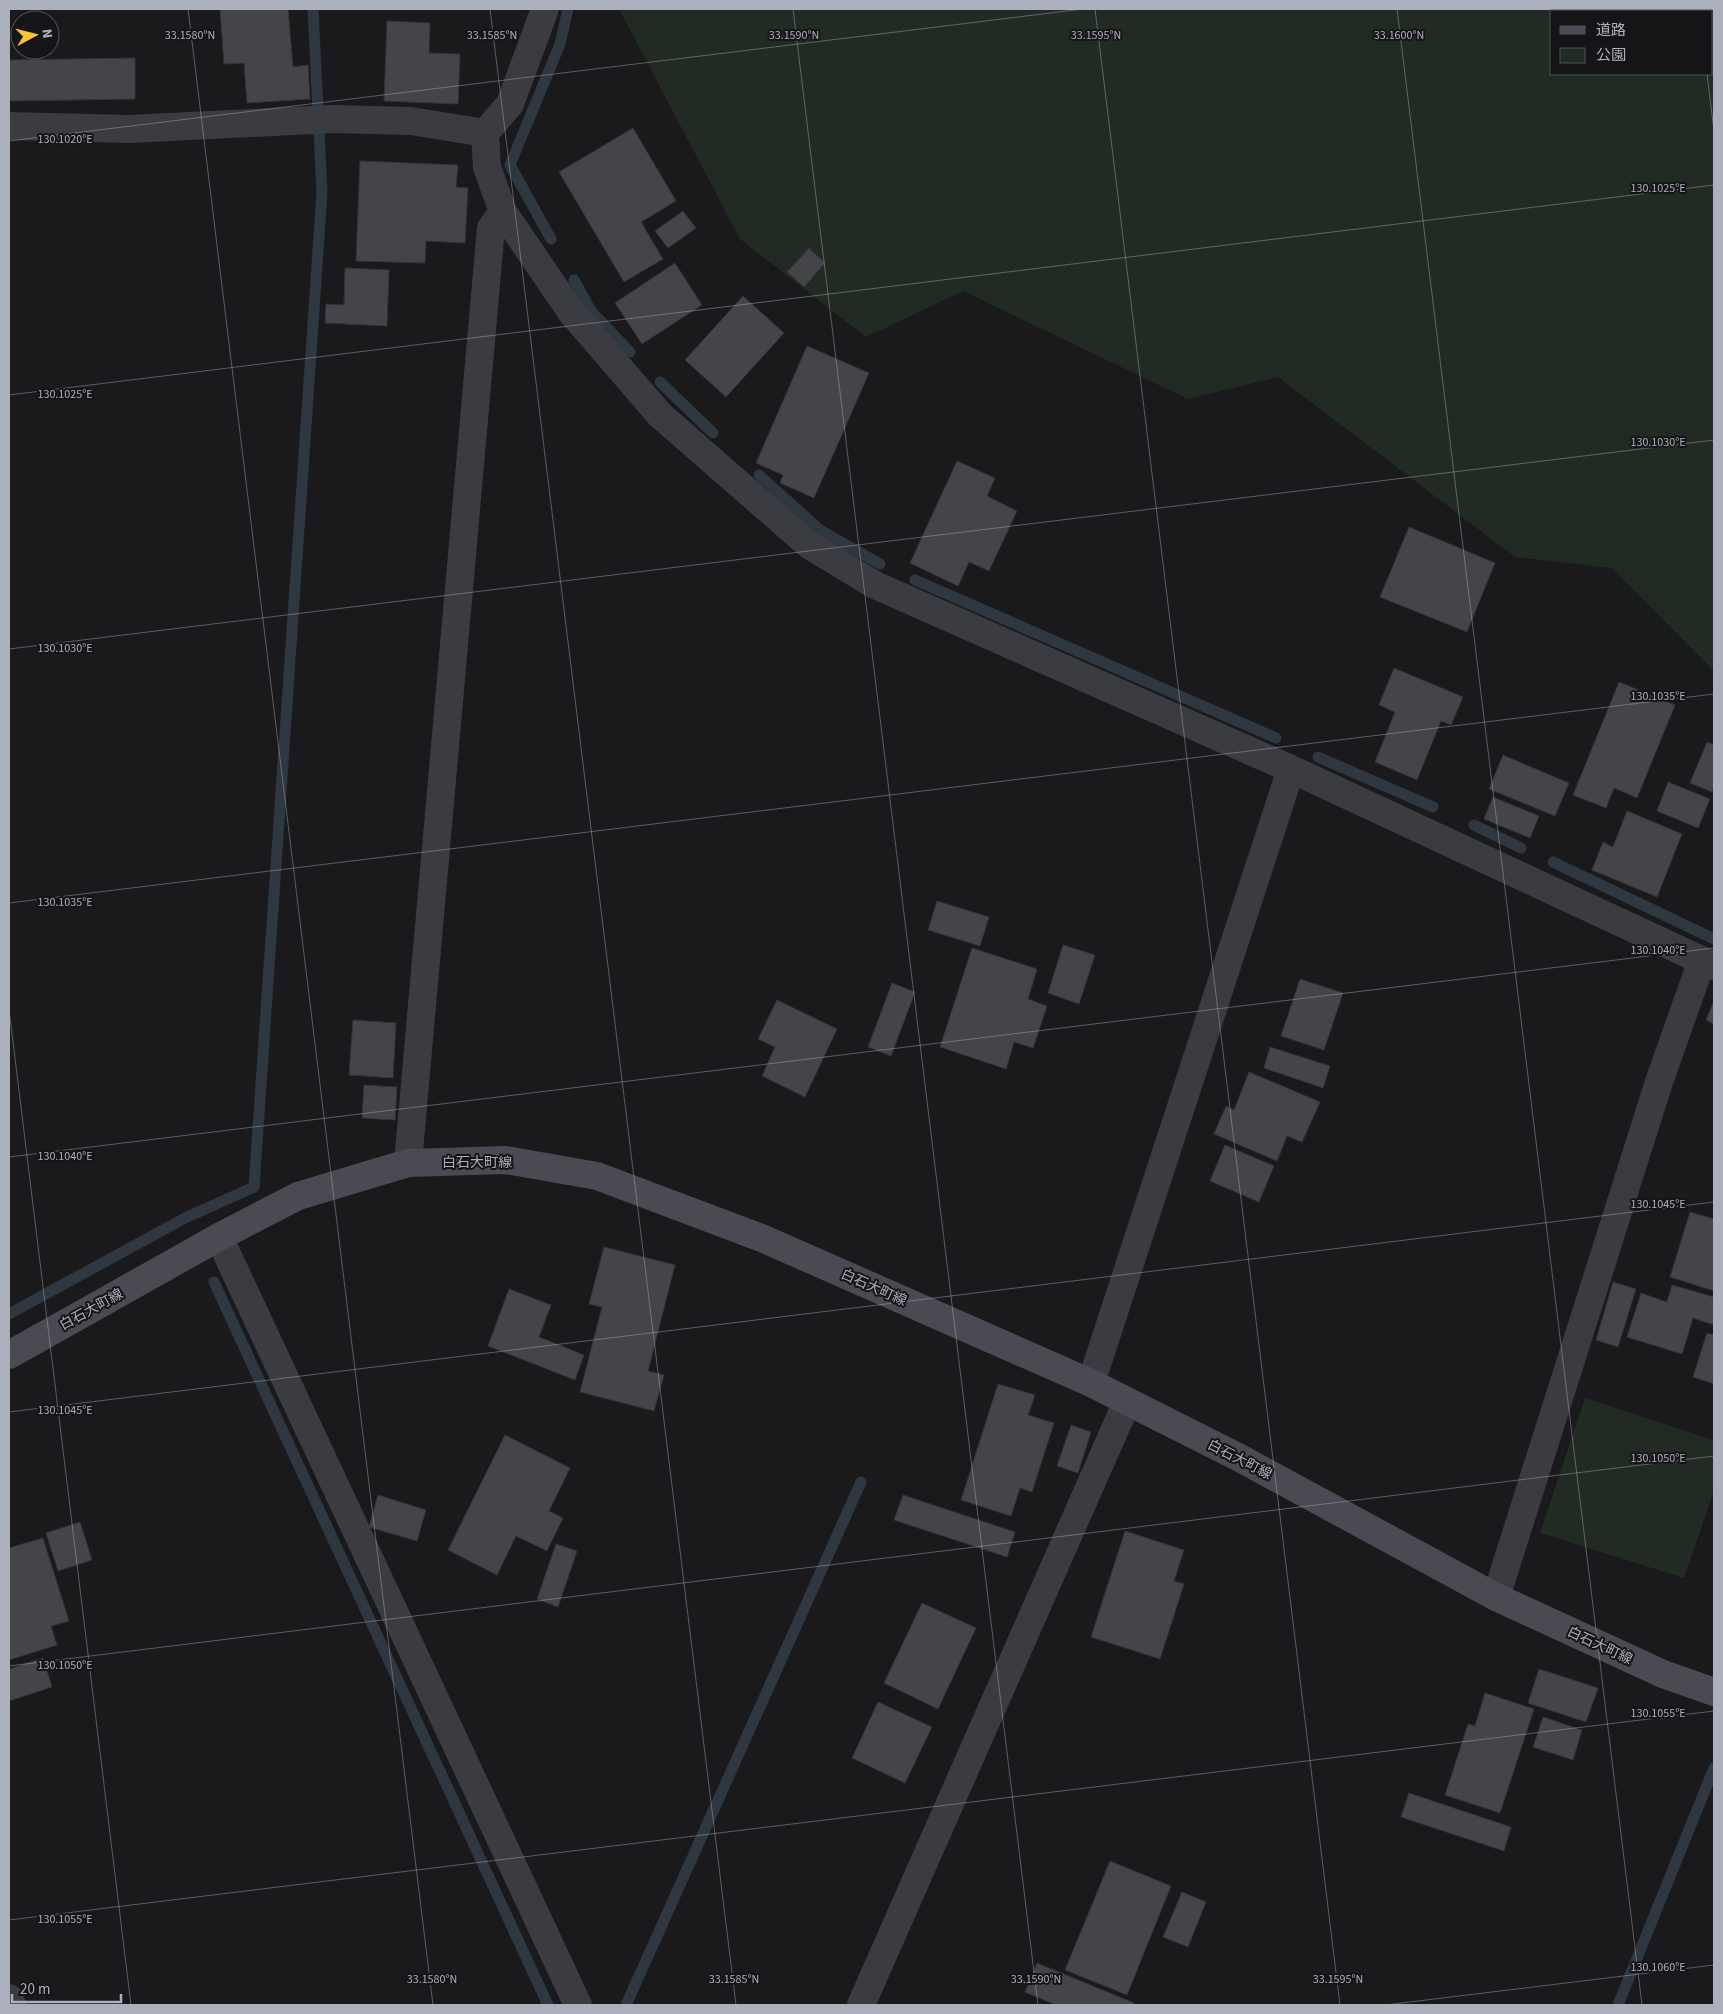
<svg xmlns="http://www.w3.org/2000/svg" width="1723" height="2014" viewBox="0 0 1723 2014" font-family="'Source Sans 3','Noto Sans JP',sans-serif">
  <style>
    .green { fill: #212b23; fill-rule: evenodd }
    .lines { fill: none; stroke-linecap: round; stroke-linejoin: round }
    .stream { stroke: #2f3841; stroke-width: 11 }
    .building { fill: #444549; stroke: #343438 }
    .minor { stroke: #3b3b42; stroke-width: 28 }
    .secondary { stroke: #494a52; stroke-width: 28 }
    .ticks { fill: none; stroke: #acb0bc; stroke-width: 1; stroke-opacity: 0.45 }
    .labels { text-anchor: middle; stroke-width: 4; stroke-linejoin: round; paint-order: stroke }
    .street-label { font-size: 14px; fill: #acb0bc; stroke: #151517 }
    .ticks-label { font-size: 12px; text-anchor: middle; fill: #acb0bc; stroke: #151517; stroke-width: 4; stroke-linejoin: round; paint-order: stroke }
  </style>
  <rect width="100%" height="100%" fill="#1a1a1c"/>
  <path class="green" d="M619,9H1714V671L1612,568L1515,557L1278,377L1188,399L963,291L866,337L740,239ZM1552,11H1712V74H1552Z
    M1585,1398L1714,1440V1491L1684,1578L1540,1533Z"/>
  <g class="lines">
    <path class="stream" d="M551,239L510,165L560,44L568,9
      M574,280L591,311L630,352
      M660,382L713,433
      M759,475L820,530L880,564
      M915,580L1276,738
      M1318,757L1433,807
      M1474,825L1521,848
      M1553,862L1714,939
      M214,1282L548,2005
      M9,1314L185,1218L254,1187L322,192L313,9
      M626,2005L861,1482
      M1618,2005L1714,1768"/>
  </g>
  <path class="building" d="M220,9H288L293,67L308,65L310,99L247,103L244,63L224,64Z
    M387,21L430,23L429,53L460,54L458,104L384,101Z
    M135,58V99L9,101V60Z
    M633,128L676,201L641,222L663,259L624,282L559,172Z
    M360,161L458,165L456,187L468,188L465,243L426,241L425,263L356,261Z
    M683,211L696,228L668,248L655,231Z
    M809,248L825,263L804,287L787,272Z
    M675,263L702,305L642,344L615,303Z
    M345,268L389,270L387,326L325,323L326,304L344,305Z
    M743,296L784,333L726,397L685,360Z
    M807,346L869,373L814,498L780,483L783,475L756,463Z
    M957,461L995,478L987,496L1017,511L989,571L969,562L958,586L910,563Z
    M1409,527L1495,563L1467,632L1380,597Z
    M1394,668L1463,697L1451,725L1441,721L1417,780L1375,762L1395,712L1379,705Z
    M1619,682L1675,705L1637,798L1614,788L1606,808L1573,795Z
    M1707,742L1714,745V787L1712,792L1690,783Z
    M1503,755L1569,783L1555,816L1489,789Z
    M1668,782L1710,799L1698,828L1657,811Z
    M1493,797L1539,816L1530,838L1484,819Z
    M1627,811L1682,834L1657,897L1592,870L1603,842L1613,847Z
    M937,901L989,917L980,946L928,930Z
    M1063,945L1095,955L1079,1004L1048,993Z
    M972,948L1037,969L1028,999L1047,1006L1033,1048L1014,1042L1006,1069L940,1047Z
    M1300,979L1343,993L1324,1050L1281,1036Z
    M892,983L915,992L891,1056L868,1047Z
    M777,1000L837,1029L805,1097L762,1076L775,1047L758,1039Z
    M1714,1001V1024L1706,1020Z
    M353,1020L396,1023L393,1078L349,1075Z
    M1270,1047L1330,1066L1323,1088L1264,1068Z
    M1249,1072L1320,1102L1302,1142L1287,1136L1277,1161L1214,1134L1226,1106L1234,1110Z
    M364,1085L397,1087L395,1120L362,1118Z
    M1225,1145L1274,1166L1259,1202L1210,1181Z
    M1690,1212L1714,1219V1291L1670,1277Z
    M604,1247L675,1265L648,1371L664,1375L654,1411L580,1392L602,1307L589,1304Z
    M1613,1282L1636,1289L1618,1347L1596,1340Z
    M1672,1285L1714,1297V1325L1693,1318L1682,1354L1627,1337L1641,1293L1667,1302Z
    M509,1289L551,1305L539,1337L584,1355L575,1380L488,1346Z
    M1707,1333L1714,1335V1384L1693,1377Z
    M998,1384L1035,1395L1028,1415L1054,1423L1032,1492L1020,1488L1011,1516L961,1500Z
    M1071,1425L1091,1432L1078,1473L1057,1466Z
    M505,1435L570,1468L549,1511L563,1518L547,1551L516,1536L497,1575L448,1550Z
    M378,1495L426,1510L417,1541L369,1527Z
    M903,1495L1015,1532L1007,1557L894,1520Z
    M80,1522L92,1560L58,1571L46,1533Z
    M1125,1531L1184,1550L1174,1581L1184,1584L1160,1659L1091,1637Z
    M43,1538L69,1621L51,1626L57,1645L9,1660V1548Z
    M556,1544L577,1551L558,1607L537,1599Z
    M922,1603L976,1628L938,1709L884,1683Z
    M43,1658L52,1687L9,1701V1669Z
    M1539,1669L1598,1688L1586,1722L1528,1703Z
    M1485,1693L1534,1709L1500,1813L1445,1795L1468,1724L1475,1726Z
    M878,1702L932,1727L905,1783L852,1758Z
    M1543,1717L1582,1730L1573,1760L1533,1747Z
    M1409,1793L1511,1827L1504,1851L1401,1817Z
    M1110,1861L1171,1886L1127,1995L1065,1970Z
    M1182,1892L1206,1902L1188,1947L1163,1937Z
    M1037,1963L1134,2003L1133,2005H1056L1025,1992Z"/>
  <g class="lines">
    <path class="minor" d="M545,9L510,104L485,133L487,167L503,212L572,313L660,415L809,545L875,585L1291,769L1714,966
      M9,126L129,129L333,119L411,121L485,133
      M408,1163L491,228L503,212
      M219,1237L578,2005
      M1091,1383L1291,769
      M1496,1597L1659,1082L1702,960
      M9,1998L12,2005
      M861,2005L1127,1402"/>
    <path class="secondary" d="M9,1355L219,1237L298,1196L408,1163L506,1160L597,1176L764,1239L1091,1383L1238,1457L1496,1597L1663,1674L1714,1692"/>
  </g>
  <path class="ticks" d="M188,9L433,2005M490,9L736,2005M793,9L1038,2005M1095,9L1340,2005M1397,9L1642,2005M1699,9L1700,11M1707,74L1714,131M9,141L1083,9M9,395L1714,185M9,649L1714,440M9,903L1714,694M9,1009L131,2005M9,1157L1714,948M9,1412L1714,1202M9,1666L1714,1456M9,1920L1714,1711M1385,2005L1714,1965"/>
  <g class="labels">
    <g class="street-label">
      <text x="477" y="1167">白石大町線</text>
      <text transform="translate(874 1287) rotate(24)" y="5">白石大町線</text>
      <text transform="translate(91 1309) rotate(-29)" y="5">白石大町線</text>
      <text transform="translate(1240 1459) rotate(27)" y="5">白石大町線</text>
      <text transform="translate(1600 1645) rotate(25)" y="5">白石大町線</text>
    </g>
  </g>
  <g class="ticks-label">
    <text x="190" y="39">33.1580°N</text>
    <text x="492" y="39">33.1585°N</text>
    <text x="794" y="39">33.1590°N</text>
    <text x="1096" y="39">33.1595°N</text>
    <text x="1399" y="39">33.1600°N</text>
    <text x="65" y="143">130.1020°E</text>
    <text x="1658" y="192">130.1025°E</text>
    <text x="65" y="398">130.1025°E</text>
    <text x="1658" y="446">130.1030°E</text>
    <text x="65" y="652">130.1030°E</text>
    <text x="1658" y="700">130.1035°E</text>
    <text x="65" y="906">130.1035°E</text>
    <text x="1658" y="954">130.1040°E</text>
    <text x="65" y="1160">130.1040°E</text>
    <text x="1658" y="1208">130.1045°E</text>
    <text x="65" y="1414">130.1045°E</text>
    <text x="1658" y="1462">130.1050°E</text>
    <text x="65" y="1669">130.1050°E</text>
    <text x="1658" y="1717">130.1055°E</text>
    <text x="65" y="1923">130.1055°E</text>
    <text x="1658" y="1971">130.1060°E</text>
    <text x="432" y="1983">33.1580°N</text>
    <text x="734" y="1983">33.1585°N</text>
    <text x="1036" y="1983">33.1590°N</text>
    <text x="1338" y="1983">33.1595°N</text>
  </g>
  <rect width="1723" height="2014" fill="none" stroke="#acb0bc" stroke-width="20"/>
  <rect x="1550" y="10" width="162" height="65" fill="#151517" stroke="#515359"/>
  <rect x="1560" y="26" width="25" height="8" fill="#494a52" stroke="#515359"/>
  <text x="1596" y="35" font-size="15" fill="#acb0bc">道路</text>
  <rect x="1560" y="48" width="25" height="15" fill="#212b23" stroke="#515359"/>
  <text x="1596" y="60" font-size="15" fill="#acb0bc">公園</text>
  <g transform="translate(35 35) rotate(83)"><circle r="24" fill="#151517" stroke="#515359"/>
  <path d="M0-4L9 19L0 12L-9 19Z" fill="#fac535"/>
  <text y="-8" font-size="14" font-weight="bold" text-anchor="middle" fill="#acb0bc">N</text>
  </g>
  <path d="M12 1994v8h109v-8" fill="none" stroke="#acb0bc" stroke-width="2.5"/>
  <text x="20" y="1994" font-size="15" fill="#acb0bc" stroke="#151517" stroke-width="4" paint-order="stroke">20 m</text>
</svg>
